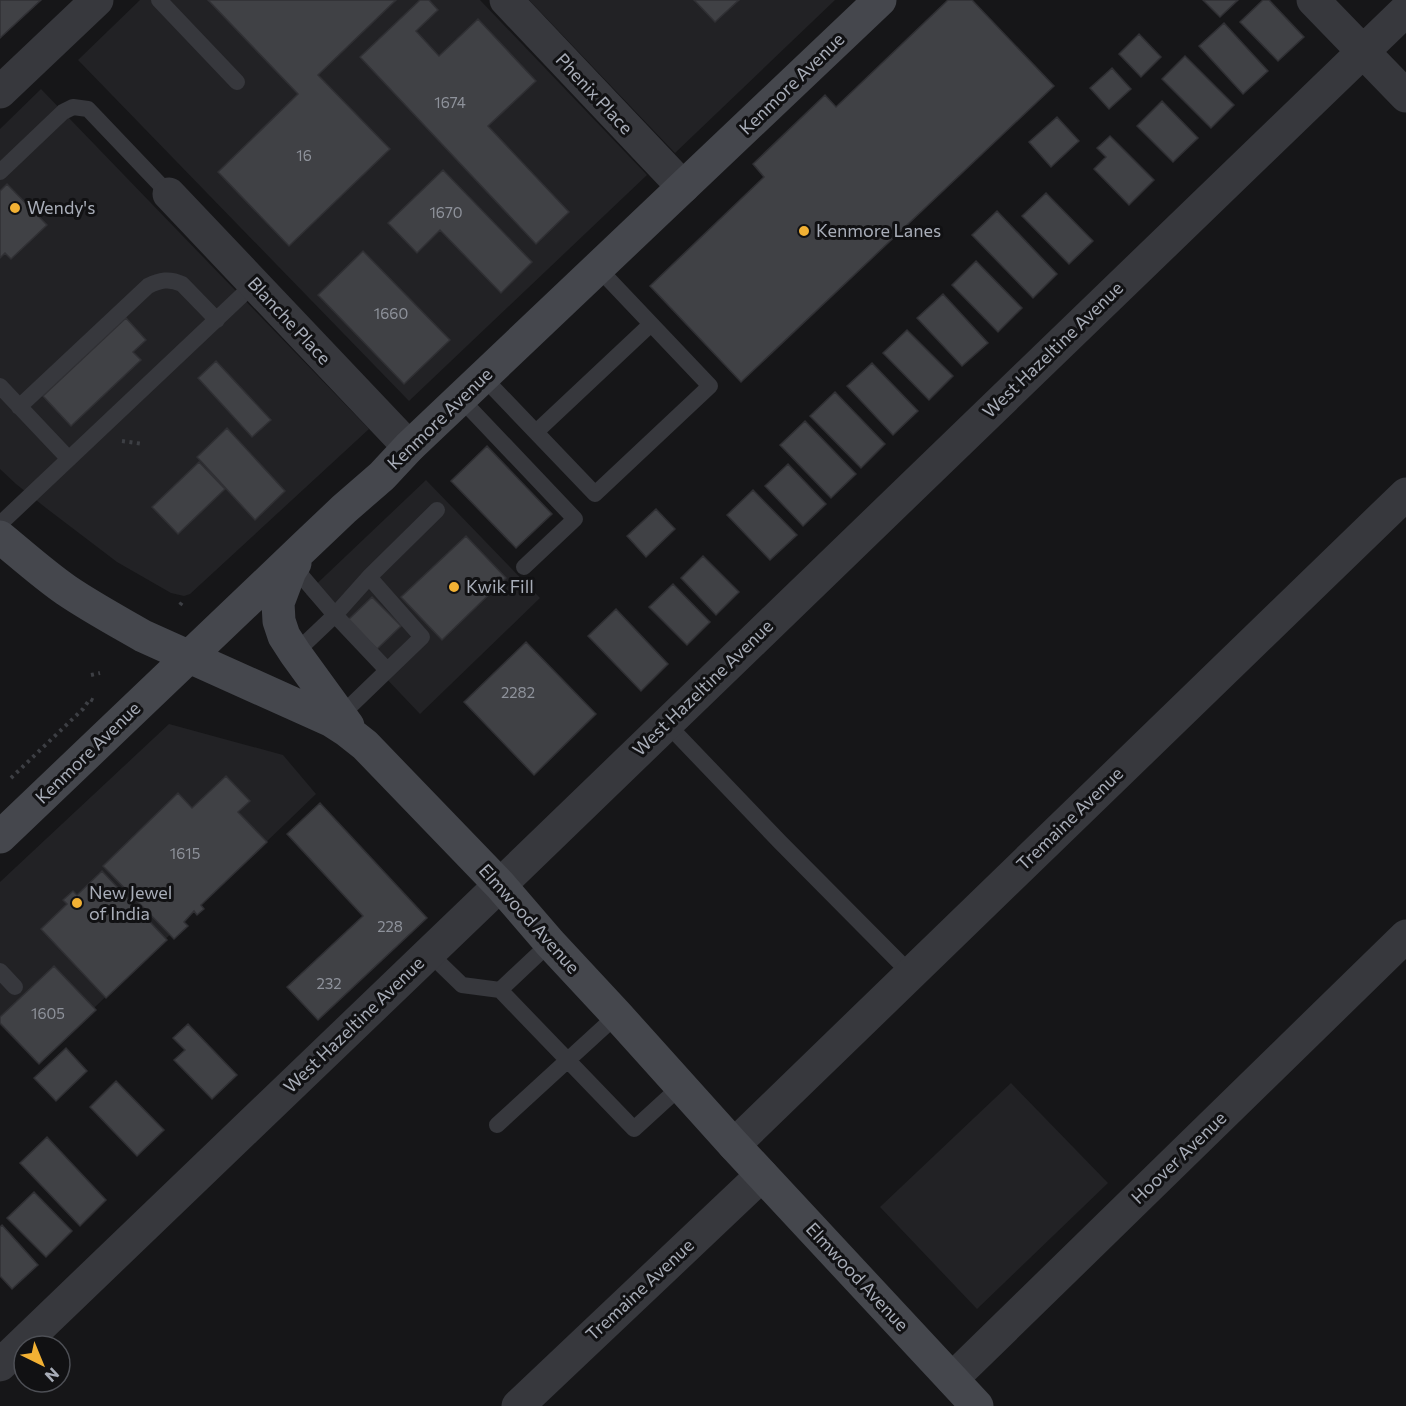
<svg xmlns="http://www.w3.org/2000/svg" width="1406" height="1406" viewBox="0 0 1406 1406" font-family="Commissioner,sans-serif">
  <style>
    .built { fill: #222225 }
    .building { fill: #404145; stroke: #303034; stroke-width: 1.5 }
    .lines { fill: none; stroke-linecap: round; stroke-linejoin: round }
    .path { stroke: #3d3f44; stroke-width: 4; stroke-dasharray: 3 4.5; stroke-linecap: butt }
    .lane { stroke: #37383d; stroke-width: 16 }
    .street { stroke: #37383d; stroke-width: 33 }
    .secondary { stroke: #45474d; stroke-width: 33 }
    .poi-dot { fill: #f2b134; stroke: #111113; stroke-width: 2 }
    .labels { text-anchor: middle; stroke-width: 6; stroke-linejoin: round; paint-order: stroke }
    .number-label { font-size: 15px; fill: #8e929b }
    .street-label { font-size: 18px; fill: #a8adb8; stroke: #111113 }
    .poi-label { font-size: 18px; fill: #a8adb8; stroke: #111113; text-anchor: start }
  </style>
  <rect width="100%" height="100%" fill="#161618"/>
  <path class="built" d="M140,0H480L647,175L409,401L78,60Z
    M529,0H835L675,153Z
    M41,89L369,429L190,594L184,596L171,593L117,562L46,508L16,484L0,469V129Z
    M426,480L540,598L420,714L306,594Z
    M169,724L283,755L316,794L37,1063L0,1025V882Z
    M1011,1083L1108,1183L977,1309L880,1207Z"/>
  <path class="building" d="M0,0H41L0,38Z
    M208,0H396L318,75L390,149L289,246L218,172L298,94Z
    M420,0H429L438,10L416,31L439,56L478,19L536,81L488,126L569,212L536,244L360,57Z
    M694,0H739L715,22Z
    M948,0H972L1054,86L741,382L650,286L764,177L753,164L825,95L836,107Z
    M1203,0H1238L1220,17Z
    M1263,0H1269L1304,37L1278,61L1240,22Z
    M1224,23L1268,71L1243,94L1199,46Z
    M1139,34L1161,57L1141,77L1119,54Z
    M1185,56L1234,105L1211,128L1162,79Z
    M1112,68L1131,89L1109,109L1090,88Z
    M1162,101L1198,138L1173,162L1137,126Z
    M1057,117L1079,141L1051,167L1029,142Z
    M1110,136L1154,180L1129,205L1094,169L1106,157L1097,148Z
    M443,170L532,262L501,293L440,230L417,253L388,223Z
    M7,184L47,225L11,259L5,253L0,258V191Z
    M1046,193L1093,241L1069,264L1022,216Z
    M997,211L1057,274L1033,298L972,235Z
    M363,251L450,340L404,384L318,295Z
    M976,261L1022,308L998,332L952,285Z
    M943,294L988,343L962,366L917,318Z
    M126,318L146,340L133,352L141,360L71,426L43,396Z
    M907,330L953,376L929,400L883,353Z
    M216,361L271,420L252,437L198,378Z
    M872,363L918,411L893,435L847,386Z
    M835,392L885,444L861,468L810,416Z
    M805,421L856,474L831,498L780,445Z
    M227,428L285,491L255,520L197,457Z
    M487,446L552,514L516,548L451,481Z
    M199,462L225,489L178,534L152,507Z
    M788,464L826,504L803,526L765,486Z
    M753,490L797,535L770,560L727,515Z
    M656,509L675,529L646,557L627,536Z
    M466,536L506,578L442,640L401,597Z
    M703,556L739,592L716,615L681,578Z
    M673,584L710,622L687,645L649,607Z
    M372,597L401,626L377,649L348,620Z
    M616,609L668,664L641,691L588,636Z
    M526,642L596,714L534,775L464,702Z
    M226,776L250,801L238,812L267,842L201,905L204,909L197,915L194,911L184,922L188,926L174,939L103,866L178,793L192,808Z
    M320,803L427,918L318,1020L287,987L363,916L287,834Z
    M102,871L167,940L106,998L41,929L67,904L63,900L73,891L77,895Z
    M54,966L96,1010L39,1064L0,1023V1017Z
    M188,1024L237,1075L212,1099L174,1060L185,1050L173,1038Z
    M66,1048L87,1071L56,1101L34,1078Z
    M116,1081L164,1130L137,1156L90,1107Z
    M47,1137L106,1200L80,1226L20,1163Z
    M34,1192L72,1231L46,1257L7,1218Z
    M2,1225L38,1265L12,1289L0,1276V1227Z"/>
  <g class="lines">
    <path class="path" d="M122,441L143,444
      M180,605L183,601
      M91,675L100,673
      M11,778L83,709L90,699L96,702"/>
    <path class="lane" d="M159,0L237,82
      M0,172L63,112L73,107L88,109L169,194
      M483,377L595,494L710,386L598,268
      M0,386L69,459
      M461,399L575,519L524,567
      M19,407L148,286C160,280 169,278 182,284L217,320
      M536,432L651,324
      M0,524L254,284
      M293,566L335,615L295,653
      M387,670L335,615L369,577L437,510
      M340,716L422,637L369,577
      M667,724L780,842L911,974
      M429,953L462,985L500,990L634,1129L681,1086
      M0,971L15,987
      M500,990L550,943
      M497,1125L617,1015"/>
    <path class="street" d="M506,0L683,187
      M1313,0L1406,96
      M0,92L97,0
      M169,194L409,447
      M734,1145L1406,494
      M0,1365L500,885L1406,10
      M952,1379L1406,936
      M518,1406L762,1175"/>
    <path class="secondary" d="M0,537C22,555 43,574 66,590C91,607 117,621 143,636L332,721L346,730L365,745L500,885L550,943L617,1015L734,1145L977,1406
      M295,563L290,571L278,603L279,621L284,636L295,653L348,726
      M0,837L304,547L344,509L382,476L409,447L880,0"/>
  </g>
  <g class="poi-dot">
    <circle cx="15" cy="208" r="6"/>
    <circle cx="804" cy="231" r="6"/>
    <circle cx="454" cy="587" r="6"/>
    <circle cx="77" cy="903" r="6"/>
  </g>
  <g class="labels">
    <g class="number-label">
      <text x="450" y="108">1674</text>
      <text x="304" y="161">16</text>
      <text x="446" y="218">1670</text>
      <text x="391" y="319">1660</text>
      <text x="518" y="698">2282</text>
      <text x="185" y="859">1615</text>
      <text x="390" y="932">228</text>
      <text x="329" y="989">232</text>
      <text x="48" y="1019">1605</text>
    </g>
    <g class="street-label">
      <text transform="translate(792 84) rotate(-44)" y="6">Kenmore Avenue</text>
      <text transform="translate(594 94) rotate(47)" y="6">Phenix Place</text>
      <text transform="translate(289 321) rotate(47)" y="6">Blanche Place</text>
      <text transform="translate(1053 350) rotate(-44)" y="6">West Hazeltine Avenue</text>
      <text transform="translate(440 419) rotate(-44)" y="6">Kenmore Avenue</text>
      <text transform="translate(703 688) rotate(-44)" y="6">West Hazeltine Avenue</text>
      <text transform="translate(88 753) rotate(-44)" y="6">Kenmore Avenue</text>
      <text transform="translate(1070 819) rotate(-44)" y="6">Tremaine Avenue</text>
      <text transform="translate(529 919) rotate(48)" y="6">Elmwood Avenue</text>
      <text transform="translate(354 1025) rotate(-44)" y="6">West Hazeltine Avenue</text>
      <text transform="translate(1179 1158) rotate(-44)" y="6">Hoover Avenue</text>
      <text transform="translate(857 1277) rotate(47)" y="6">Elmwood Avenue</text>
      <text transform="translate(640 1290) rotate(-43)" y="6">Tremaine Avenue</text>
    </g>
    <g class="poi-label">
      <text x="27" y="214">Wendy's</text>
      <text x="816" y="237">Kenmore Lanes</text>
      <text x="466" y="593">Kwik Fill</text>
      <text x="89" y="899">New Jewel<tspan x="89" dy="21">of India</tspan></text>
    </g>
  </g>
  <g transform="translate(42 1364) rotate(137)"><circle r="28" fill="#111113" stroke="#4d4f55" stroke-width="1.5"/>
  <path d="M0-4.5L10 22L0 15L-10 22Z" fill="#f2b134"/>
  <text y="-9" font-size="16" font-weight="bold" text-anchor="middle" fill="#a8adb8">N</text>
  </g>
</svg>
